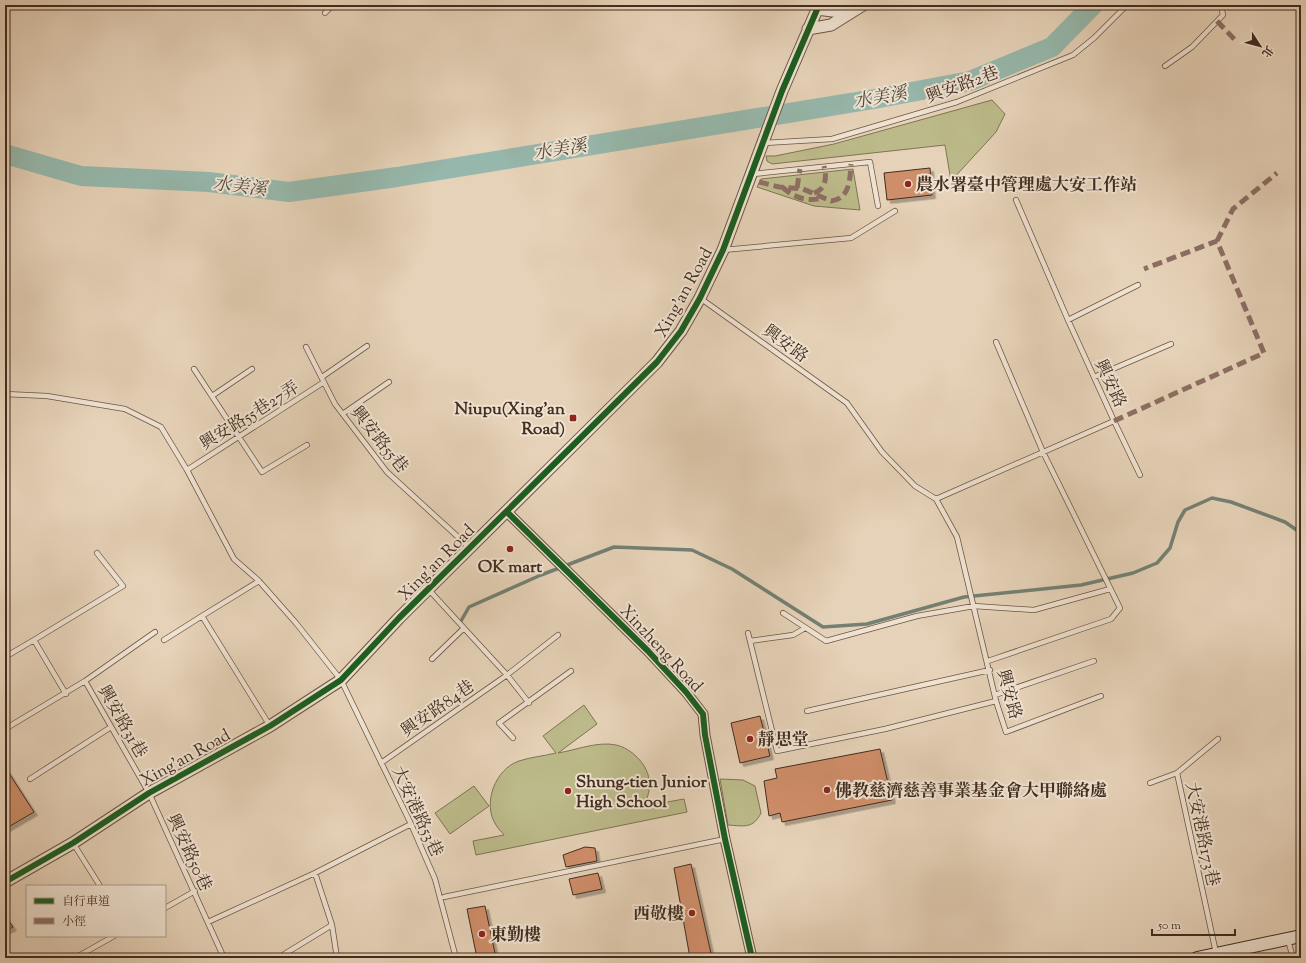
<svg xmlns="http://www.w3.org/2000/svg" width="1306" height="963" viewBox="0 0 1306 963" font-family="'Sorts Mill Goudy','Noto Serif TC',serif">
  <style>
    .green { fill: #bcba8a; stroke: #7f7454 }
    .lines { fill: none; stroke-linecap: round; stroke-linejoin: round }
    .stream { stroke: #748074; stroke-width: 3.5 }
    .river { stroke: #96b8ac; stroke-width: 20 }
    .building { fill: #cf8e6a; stroke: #422d1f; filter: url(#shadow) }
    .service-casing { stroke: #6b5645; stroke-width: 6 }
    .minor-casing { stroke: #6b5645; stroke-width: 11 }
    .tertiary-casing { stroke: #6b5645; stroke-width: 13 }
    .secondary-casing { stroke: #422d1f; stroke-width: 14 }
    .service { stroke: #efe2d1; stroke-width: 4.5 }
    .minor { stroke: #efe2d1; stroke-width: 9 }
    .tertiary { stroke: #efe2d1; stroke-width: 11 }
    .secondary { stroke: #efe2d1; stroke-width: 12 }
    .quiet { stroke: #8d6e63; stroke-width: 5; stroke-dasharray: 10 5; stroke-linecap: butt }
    .cycleway-casing { stroke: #efe2d1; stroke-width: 8 }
    .cycleway { stroke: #1b5e20; stroke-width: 6 }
    .poi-dot { fill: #8f2418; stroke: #efe2d1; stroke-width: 1.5 }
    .labels { text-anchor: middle; stroke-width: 4; stroke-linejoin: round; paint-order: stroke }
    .street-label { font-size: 17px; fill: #422d1f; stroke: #efe2d1 }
    .poi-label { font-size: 17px; font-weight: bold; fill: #422d1f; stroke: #efe2d1; text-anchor: start }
    .water-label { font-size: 18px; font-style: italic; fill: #53493b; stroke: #efe2d1 }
  </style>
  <defs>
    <filter id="shadow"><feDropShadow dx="3.5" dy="3.5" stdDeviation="0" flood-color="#0004"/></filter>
  </defs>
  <rect width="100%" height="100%" fill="#e6d2b8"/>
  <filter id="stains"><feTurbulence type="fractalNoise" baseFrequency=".005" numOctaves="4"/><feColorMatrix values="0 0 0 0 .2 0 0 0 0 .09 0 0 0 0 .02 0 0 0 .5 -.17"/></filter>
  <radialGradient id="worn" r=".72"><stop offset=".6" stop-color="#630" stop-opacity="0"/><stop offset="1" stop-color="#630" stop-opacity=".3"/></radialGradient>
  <path class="green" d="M992,100L1005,114L996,132L951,181L945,145L772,164L767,161L766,156H775L834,144Z
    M853,169L860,210L814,206L757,187L761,179Z
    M584,705L597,724L558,753C576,750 598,741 616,745C631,748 647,764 649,779C651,789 647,797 645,806L684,799L687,812L476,855L473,841L504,835C502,832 498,829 496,825C482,804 495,769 519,761C531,757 544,756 556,753L543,736Z
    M720,779L743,780L755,786L761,813C753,829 744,826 728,825Z
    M474,786L489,806L450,834L435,813Z"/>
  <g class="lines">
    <path class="stream" d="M461,621L469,607L541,575L614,547L692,550L732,569L823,627L867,624L964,597L1081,585L1133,573L1157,563L1170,548L1178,522L1185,510L1212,498L1231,502L1285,522L1301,533"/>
    <path class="river" d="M5,154L81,176L209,182L289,192L397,177L874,99L970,81L1052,47L1093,5"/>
  </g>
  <path class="building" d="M930,168L932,195L887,200L884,173Z
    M760,716L770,756L740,763L731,723Z
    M880,749L892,800L782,822L780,813L769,816L764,781L777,778L775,769Z
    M5,767L34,812L5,829Z
    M585,847L595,848L597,861L566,867L563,855Z
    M691,864L712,958H690L674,868Z
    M598,873L602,889L573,895L569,879Z
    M485,906L496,958H477L467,909Z
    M5,916L13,927L5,931Z"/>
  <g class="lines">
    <defs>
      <path id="service" d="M325,13L333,5
        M1165,66L1192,47L1223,15L1221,5
        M764,143L832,139L957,102L1073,55L1094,38L1127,5
        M753,174L870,162L878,206
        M723,250L851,238L895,211
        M700,298L847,403L882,452L915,486L936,499L957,537L996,701L1006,732L1101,696
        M1068,320L1138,285
        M306,347L335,404L387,472L469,547
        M194,369L262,472L307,445
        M322,377L367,346
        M1094,377L1171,344
        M5,394L47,396L125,409L161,427L187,470L234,559L259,581
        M212,396L252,369
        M344,413L389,382
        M1114,421L1140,475
        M187,470L324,382
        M936,499L1114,421L1068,320L1016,200
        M429,590L507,675L529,703
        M783,613L826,641L917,616L974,606L1034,610L1110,589
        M748,633L777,751L885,729L996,701
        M34,640L123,586L97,553
        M164,640L202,616
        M750,641L793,635L805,628
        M5,657L34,640L66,694
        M432,659L464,628
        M988,661L1111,619L1120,608L1043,452L996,342
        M85,681L155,632
        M995,695L1094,661
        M807,711L990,670
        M270,726L202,616L259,581L296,623L341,680L411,824L435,879L456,958
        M5,729L85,681L149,793L224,958
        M513,738L499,723L571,671
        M381,763L507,675L558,635
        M30,779L111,727
        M1150,783L1177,773
        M73,843L100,886
        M315,873L332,925L337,958
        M444,897L725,839
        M165,908L195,891
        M208,922L315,873L411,824
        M1288,940L1293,958
        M1216,953L1177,773L1218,739
        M75,958L114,936
        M278,958L332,925"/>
      <path id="minor" d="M507,512L648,651L686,692L703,714L705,735L725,839L752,958"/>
      <path id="tertiary" d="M817,9L840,12L852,9
        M808,29L831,25L863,5
        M5,882L73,843L149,793L270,726L341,680L399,618L657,362L681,331L700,298L723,250L782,91L819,5"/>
      <path id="secondary" d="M1197,958L1301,936"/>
    </defs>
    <use href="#service" class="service-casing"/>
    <use href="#minor" class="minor-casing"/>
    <use href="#tertiary" class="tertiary-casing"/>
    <use href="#secondary" class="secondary-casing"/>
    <use href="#service" class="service"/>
    <use href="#minor" class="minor"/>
    <use href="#tertiary" class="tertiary"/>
    <use href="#secondary" class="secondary"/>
    <path class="quiet" d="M1217,21L1236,41
      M759,182L779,187L803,189L831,201C850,199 850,179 851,164
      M782,187C795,198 806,202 823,198
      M797,188L800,169
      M814,193C826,189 827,178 824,166
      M1217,241L1233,209L1277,173
      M1114,421L1264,353L1217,241L1144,269"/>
    <defs>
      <path id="cycleway" d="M507,512L648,651L686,692L703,714L705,735L725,839L752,958
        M5,882L73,843L149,793L270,726L341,680L399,618L657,362L681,331L700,298L723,250L782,91L819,5"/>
    </defs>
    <use href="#cycleway" class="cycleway-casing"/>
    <use href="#cycleway" class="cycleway"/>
  </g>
  <g class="poi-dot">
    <circle cx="908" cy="184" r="4"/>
    <rect x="569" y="414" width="8" height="8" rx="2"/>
    <circle cx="510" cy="549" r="4"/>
    <circle cx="750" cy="739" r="4"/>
    <circle cx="827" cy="790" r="4"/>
    <circle cx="568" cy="791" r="4"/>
    <circle cx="692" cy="913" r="4"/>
    <circle cx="482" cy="934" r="4"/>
  </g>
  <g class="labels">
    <g class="street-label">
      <text transform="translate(962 84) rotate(-20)" y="6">興安路2巷</text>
      <text transform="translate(683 292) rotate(-61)" y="6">Xing’an Road</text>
      <text transform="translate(786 343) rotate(36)" y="6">興安路</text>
      <text transform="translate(1111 383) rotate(65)" y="6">興安路</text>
      <text transform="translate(249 415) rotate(-32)" y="6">興安路55巷27弄</text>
      <text transform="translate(380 439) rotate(51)" y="6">興安路55巷</text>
      <text transform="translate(436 562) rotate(-45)" y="6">Xing’an Road</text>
      <text transform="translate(662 648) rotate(47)" y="6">Xinzheng Road</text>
      <text transform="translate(1010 694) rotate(75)" y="6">興安路</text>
      <text transform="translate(437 708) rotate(-35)" y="6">興安路84巷</text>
      <text transform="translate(123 721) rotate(60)" y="6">興安路31巷</text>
      <text transform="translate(185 757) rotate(-29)" y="6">Xing’an Road</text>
      <text transform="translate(418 811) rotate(65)" y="6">大安港路53巷</text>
      <text transform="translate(1203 834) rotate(78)" y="6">大安港路173巷</text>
      <text transform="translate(190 852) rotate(65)" y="6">興安路50巷</text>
    </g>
    <g class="poi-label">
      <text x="916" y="190">農水署臺中管理處大安工作站</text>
      <text x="565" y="414" text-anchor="end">Niupu(Xing'an<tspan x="565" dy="20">Road)</tspan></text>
      <text x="510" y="572" text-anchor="middle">OK mart</text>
      <text x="758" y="745">靜思堂</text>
      <text x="576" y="787">Shung-tien Junior<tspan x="576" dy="20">High School</tspan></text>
      <text x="835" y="796">佛教慈濟慈善事業基金會大甲聯絡處</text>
      <text x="684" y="919" text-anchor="end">西敬樓</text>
      <text x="490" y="940">東勤樓</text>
    </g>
    <g class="water-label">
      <text transform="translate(880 97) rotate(-10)" y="6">水美溪</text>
      <text transform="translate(560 149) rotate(-9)" y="6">水美溪</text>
      <text transform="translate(240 186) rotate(7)" y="6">水美溪</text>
    </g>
  </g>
  <rect width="1306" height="963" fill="none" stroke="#e6d2b8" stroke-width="20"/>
  <rect x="6" y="6" width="1294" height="951" fill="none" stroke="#422d1f" stroke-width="2"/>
  <rect x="10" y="10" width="1286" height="943" fill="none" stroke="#422d1f"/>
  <rect x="26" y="885" width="140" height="52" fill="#efe2d1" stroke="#aa9a8a"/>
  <rect x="34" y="898" width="20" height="6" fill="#1b5e20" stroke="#aa9a8a"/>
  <text x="62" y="905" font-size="12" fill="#422d1f">自行車道</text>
  <rect x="34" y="918" width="20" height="6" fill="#8d6e63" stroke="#aa9a8a"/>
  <text x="62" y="925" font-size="12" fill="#422d1f">小徑</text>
  <g transform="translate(1260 46) rotate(126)" stroke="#efe2d1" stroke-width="3" paint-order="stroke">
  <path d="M0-3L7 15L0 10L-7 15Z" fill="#422d1f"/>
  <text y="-6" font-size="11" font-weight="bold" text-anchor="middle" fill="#422d1f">北</text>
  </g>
  <path d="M1152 929v6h83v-6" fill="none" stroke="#422d1f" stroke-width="2"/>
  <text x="1158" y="929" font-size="12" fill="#422d1f" stroke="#efe2d1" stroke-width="3" paint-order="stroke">50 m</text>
  <rect width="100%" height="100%" filter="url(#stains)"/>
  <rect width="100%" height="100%" fill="url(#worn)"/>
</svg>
